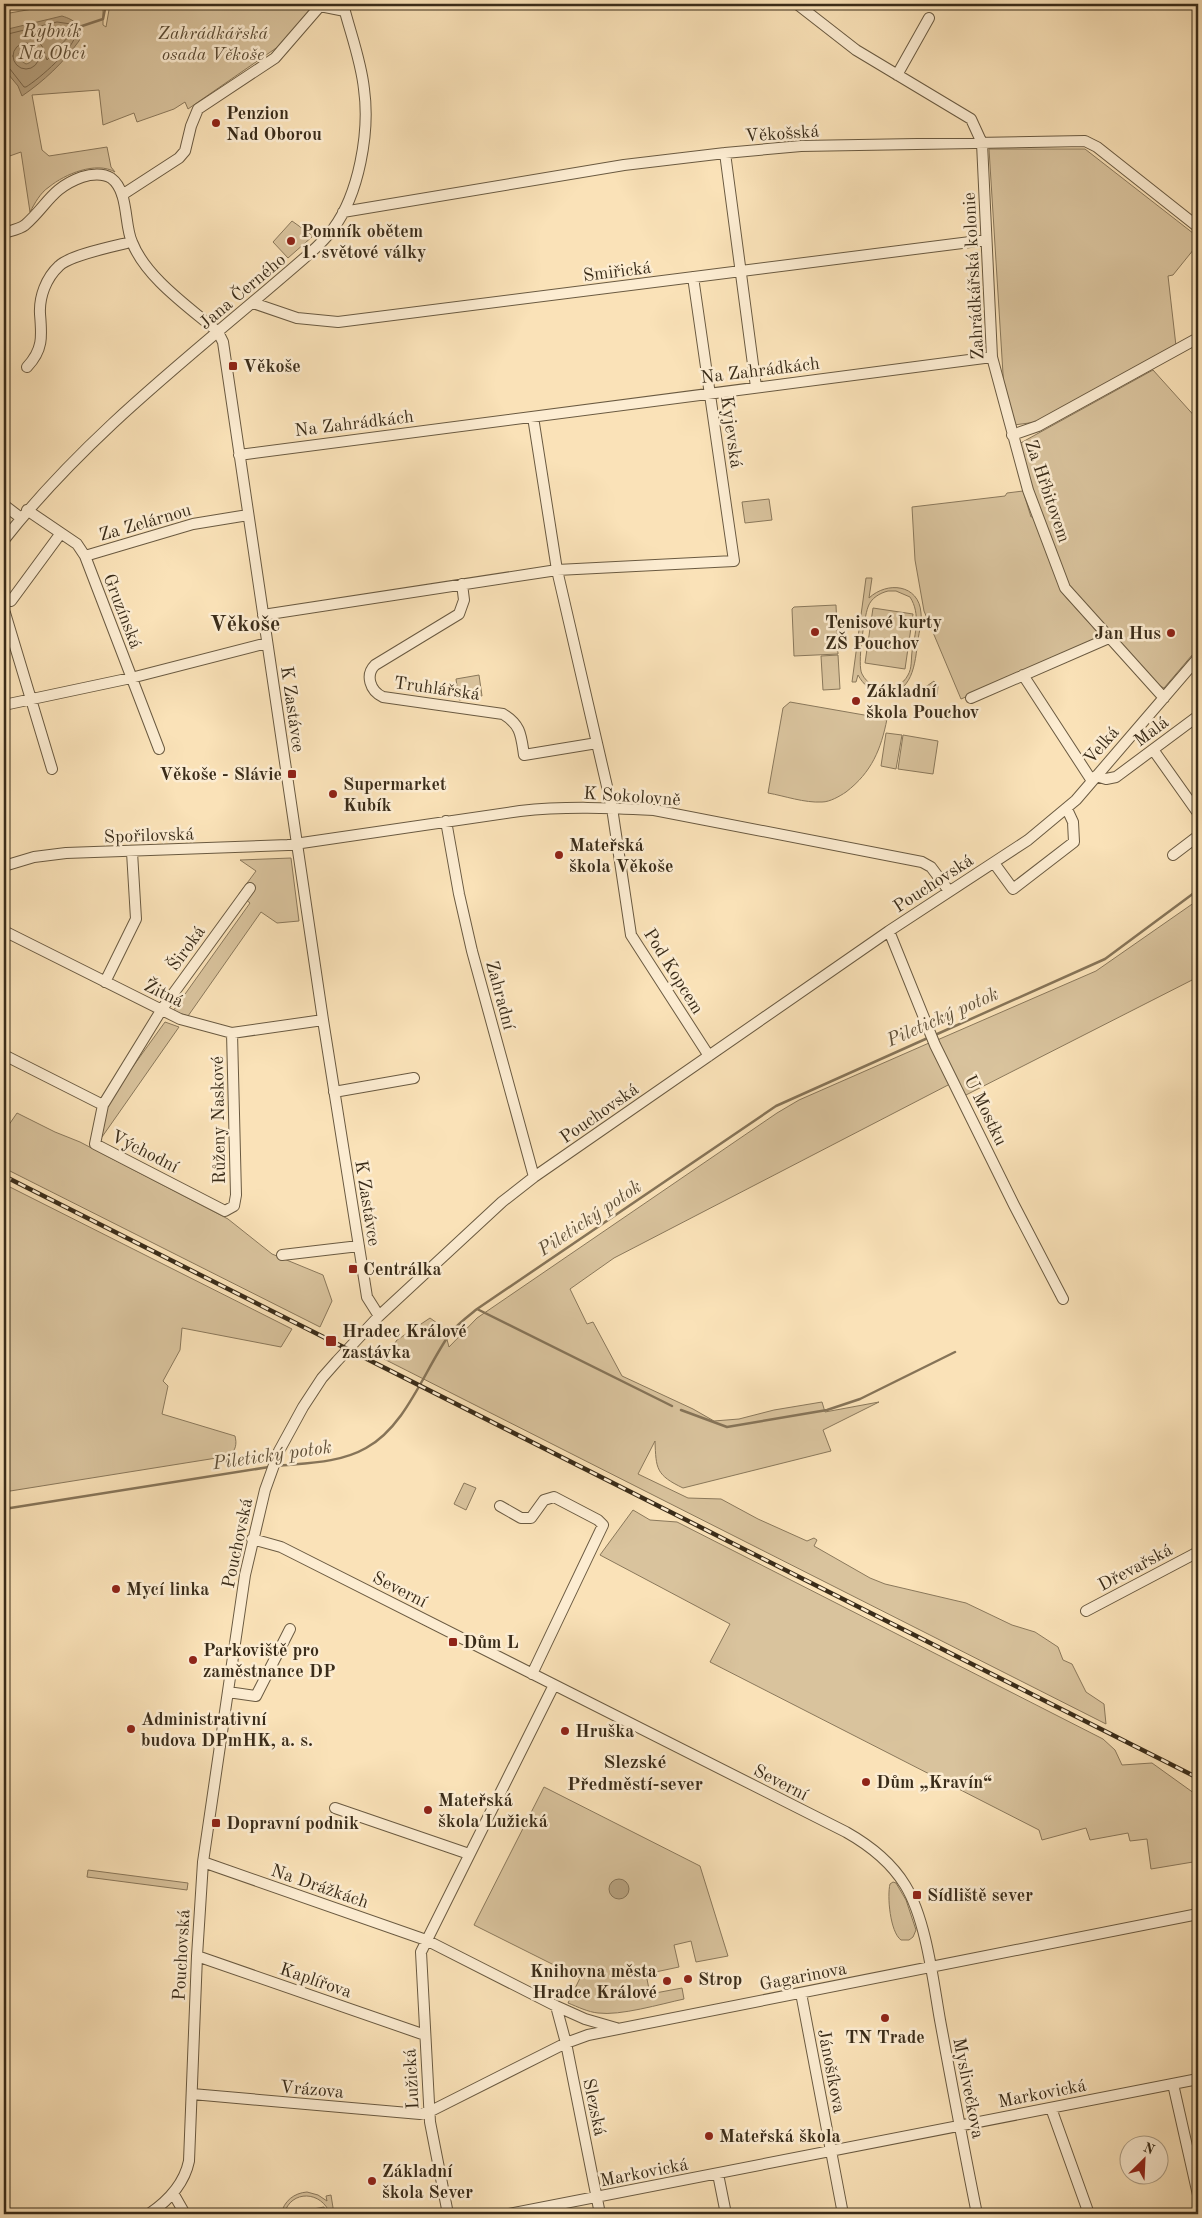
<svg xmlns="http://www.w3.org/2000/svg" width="1202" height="2218" viewBox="0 0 1202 2218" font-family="'Old Standard TT',serif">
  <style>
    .green { fill: #d9c39d; stroke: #8a785b; fill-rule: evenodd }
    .water { fill: #b9a482; stroke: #867458; fill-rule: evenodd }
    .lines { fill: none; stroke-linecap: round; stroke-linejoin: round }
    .shore { stroke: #7a684e; stroke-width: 1 }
    .stream { stroke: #867458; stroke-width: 2.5 }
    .minor-casing { stroke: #6a5a41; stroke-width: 12 }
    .minor { stroke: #fcecd1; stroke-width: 10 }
    .rail-casing { stroke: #3a2c19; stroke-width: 4.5 }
    .rail { stroke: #fcecd1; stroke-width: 2.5; stroke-dasharray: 8; stroke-linecap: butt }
    .poi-dot { fill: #8f2418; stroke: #fcecd1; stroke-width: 2 }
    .labels { text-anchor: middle; stroke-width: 5; stroke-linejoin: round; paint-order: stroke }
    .park-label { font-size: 18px; font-style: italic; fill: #5a4a33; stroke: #fcecd1 }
    .poi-label { font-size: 18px; font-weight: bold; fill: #3a2c19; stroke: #fcecd1; text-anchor: start }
    .street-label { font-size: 18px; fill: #3a2c19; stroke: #fcecd1 }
    .water-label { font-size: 19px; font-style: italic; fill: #605038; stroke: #fcecd1 }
    .neighbourhood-label { font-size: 19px; font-weight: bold; fill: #3a2c19; stroke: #fcecd1 }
    .district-label { font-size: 22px; font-weight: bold; fill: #3a2c19; stroke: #fcecd1 }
  </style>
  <rect width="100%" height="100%" fill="#fae2b8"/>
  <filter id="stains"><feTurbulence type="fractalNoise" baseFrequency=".004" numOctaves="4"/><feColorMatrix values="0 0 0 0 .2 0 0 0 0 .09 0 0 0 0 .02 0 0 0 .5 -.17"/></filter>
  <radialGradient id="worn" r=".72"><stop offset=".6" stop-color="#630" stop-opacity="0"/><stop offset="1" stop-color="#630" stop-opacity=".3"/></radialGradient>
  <path class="green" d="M61,4H103V25L106,27L110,4H315L282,44L188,109L185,102L174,109L137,122L134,113L103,125L99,90L32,95L42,150L49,156L107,147L111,167L115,172C96,161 65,174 49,187C40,193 35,203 30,212L21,152L4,158V14Z
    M989,149H1085L1198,237V244L1173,275L1168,276L1176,346L1044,421L1014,425L1004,390Z
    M292,221L313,236L288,258L273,242Z
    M1153,370L1198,420V648L1164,688L1158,685L1067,586L1017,445Z
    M1023,491L1031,517L1035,516L1064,595L1101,636L1100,640L961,699L924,611L915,560L912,507L1005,496L1007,493Z
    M769,499L772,520L745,523L742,502Z
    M866,578H872L869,598C887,581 919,584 921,613C922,622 919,632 918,640C915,663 913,697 881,692C870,691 863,684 858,675L856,682H852ZM888,591H896L910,597C921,614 915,634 912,652C911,660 912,668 908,675C898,694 872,693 862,674C857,665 864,618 868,607C871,598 880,593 888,591Z
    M836,605L838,654L794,656L792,609L794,607Z
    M873,608L913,614L905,669L865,663Z
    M838,655L840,689L823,690L821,656Z
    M479,675L482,696L459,700L456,679Z
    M934,681L938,686L937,696L917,693Z
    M790,702L887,719C881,749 872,772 846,792C840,796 830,802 822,802C804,803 785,796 768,793L783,708Z
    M886,733L902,735L896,769L881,766Z
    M903,735L938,741L933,774L898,769Z
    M291,858L299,921L277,923L261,912L188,1016L173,1011L250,903L239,894L256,871L240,860Z
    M1198,900V977L964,1096L935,1041L1096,971Z
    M165,1022L179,1027L102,1137L103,1108Z
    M929,1043L950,1084L614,1258L570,1289L587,1324L593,1322L622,1376L693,1409L714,1421L739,1419L774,1410L822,1402L825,1412L879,1402L823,1430L831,1451L683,1488C656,1475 656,1469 655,1441L638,1474L688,1498L721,1499L758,1519L807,1541L814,1538L817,1540L814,1546L870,1578L885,1584L966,1603L1012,1625L1035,1632L1058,1647L1063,1660L1072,1664L1086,1692L1104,1704L1106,1724L384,1359L397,1340L430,1318L444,1328L449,1347L477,1318L777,1113L799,1100Z
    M17,1113L55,1132L80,1142L228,1219L272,1254L323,1275L332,1301L320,1327L4,1168V1132Z
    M4,1184L292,1329L281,1347L182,1328L180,1350L163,1381L168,1386L162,1414L235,1436C237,1444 236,1450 229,1456L4,1492Z
    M464,1483L476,1488L466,1510L454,1504Z
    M633,1510L650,1520L677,1522L1103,1739L1115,1750L1122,1765L1152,1763L1198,1796V1888L1193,1862L1151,1869L1147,1839L1130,1841L1128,1833L1090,1840L1086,1828L1042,1840L1039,1830L710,1662L730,1624L600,1555Z
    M544,1787L700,1866L728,1956L696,1962L691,1941L674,1945L679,1967L646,1974L650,1994L682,1988L684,1999C661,2004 620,2016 598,2013C588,2012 578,2007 568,2003L580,1978L474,1925Z
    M88,1870L188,1883L187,1890L87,1877Z
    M893,1882L896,1883L906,1900L916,1930L913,1937L909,1940H901C890,1932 887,1896 890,1884Z
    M307,2192L318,2195L327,2201L326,2196L331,2195L334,2214H330C322,2191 291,2189 284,2214H281C284,2201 294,2193 307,2192Z
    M324,2207L327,2214H286Z"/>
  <path class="water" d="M62,16C75,20 85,27 79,41C63,63 44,81 22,96L18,86L4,69V30ZM23,49H28L33,54C34,59 31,63 26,64L20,60L19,53Z
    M609 1889a10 10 0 1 1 20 0a10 10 0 1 1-20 0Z"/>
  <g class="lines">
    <path class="shore" d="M58,28L67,30L70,35L47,60L42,46L31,35Z
      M4,35L57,22L71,24L76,33C75,48 39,79 26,87H24L10,69L4,67
      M13 56a13 13 0 1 1 26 0a13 13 0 1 1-26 0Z"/>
    <path class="stream" d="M76,28L103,19L106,4
      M935,1035L1105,959L1198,890
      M477,1309L672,1406
      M681,1410L727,1427L827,1410L860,1399L955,1352
      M277,1466C306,1463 340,1463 366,1448C406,1426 424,1371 449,1335C456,1325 467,1317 477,1309L776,1106L930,1037
      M4,1509L269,1467"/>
    <defs>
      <path id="minor" d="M797,4L856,50L971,119L982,143L992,357L1028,490L1065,588L1164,698
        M897,75L929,18
        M725,153L756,387
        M122,195L179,158L185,151L191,126L198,109L275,58L320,6L345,11
        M343,212L624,165L725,153L801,146L1085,141L1097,147L1198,227
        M4,233C10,231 20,229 25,225C47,206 51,188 82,177C91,174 103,173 111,178C129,191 124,225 132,242C146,278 189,307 218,332L223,342L323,1020L367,1297L379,1316
        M253,303L297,318L338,322L986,240
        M27,367C43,350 42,337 40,314C39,297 46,278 59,266C70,255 115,246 131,242
        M533,417L557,570L612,808L631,935L709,1056
        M1012,435L1038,426L1198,338
        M239,455L992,357
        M4,505L21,518
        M27,510L77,544L85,556L159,749
        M4,540C91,429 204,346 309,254C317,247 326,238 333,229C359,194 370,132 364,89C361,60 350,32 343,4
        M85,556L193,524L248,515
        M462,584L464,600L459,614L375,665C365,675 370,691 383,697L503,714C521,725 521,735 524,755L597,743
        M11,601L61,533
        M5,613L52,769
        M263,615L557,570L734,561L693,277
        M1023,675L1092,781
        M971,698L1109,638
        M4,705L131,678L267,643
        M1154,751L1198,813
        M1096,776L1106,779L1116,777L1198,716
        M446,821L459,894L472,951L534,1177
        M1173,855L1198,836
        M994,863L1013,889L1074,842L1073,822L1067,809
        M4,866L34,857L66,853L288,845L520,811C565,806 610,808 654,810L922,862L931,867L949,891
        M4,931L180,1019L232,1033L323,1020
        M889,931L935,1045L1014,1205L1063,1299
        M105,982L136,919L132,852
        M232,1033L236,1195L234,1206L225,1211L95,1144L103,1105L162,1009L250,888
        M4,1055L103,1105
        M334,1092L414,1078
        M282,1255L359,1246
        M500,1506L521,1518H531L544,1500L554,1497L598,1520L603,1525L532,1674
        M252,1539L281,1547L846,1832C869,1845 891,1862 905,1885C926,1919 933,1980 940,2020C952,2085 964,2150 977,2214
        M1086,1611L1198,1552
        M228,1692L256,1696L290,1629
        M335,1808L469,1854
        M203,1862L426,1940L556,2006L585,2019L616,2028
        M197,1956L425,2035
        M801,1993L843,2214
        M556,2006L566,2043L600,2214
        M1173,2084L1198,2195
        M192,2094L420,2114L429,2112L566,2043L588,2035L1198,1914
        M1051,2108L1089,2214
        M718,2174L726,2214
        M173,2193L185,2214
        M149,2214C168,2201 184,2185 189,2161L197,1956L203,1862L245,1575L265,1490L279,1451L303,1407L322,1378L337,1361L379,1316L502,1202L534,1177L889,931L1028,840L1076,800L1198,658
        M448,2214L430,2122L421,1952L554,1685
        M509,2214L1198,2079"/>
    </defs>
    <use href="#minor" class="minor-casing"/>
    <use href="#minor" class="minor"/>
    <defs>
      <path id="rail" d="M4,1176L1198,1778"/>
    </defs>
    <use href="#rail" class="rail-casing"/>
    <use href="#rail" class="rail"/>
  </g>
  <g class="poi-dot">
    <circle cx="216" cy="123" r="5"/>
    <circle cx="291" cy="241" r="5"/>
    <rect x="228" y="361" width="10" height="10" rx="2.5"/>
    <circle cx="815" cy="632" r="5"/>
    <circle cx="1171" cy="633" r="5"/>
    <circle cx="856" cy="701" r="5"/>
    <rect x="287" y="769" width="10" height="10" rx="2.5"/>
    <circle cx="333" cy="794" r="5"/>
    <circle cx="559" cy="855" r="5"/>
    <rect x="348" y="1264" width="10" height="10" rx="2.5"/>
    <rect x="325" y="1335" width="12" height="12" rx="2.5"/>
    <circle cx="116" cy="1589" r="5"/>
    <rect x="448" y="1637" width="10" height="10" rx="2.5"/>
    <circle cx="193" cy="1660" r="5"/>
    <circle cx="131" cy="1729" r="5"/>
    <circle cx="565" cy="1731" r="5"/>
    <circle cx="866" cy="1782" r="5"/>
    <circle cx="428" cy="1810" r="5"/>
    <rect x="211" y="1818" width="10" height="10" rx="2.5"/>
    <rect x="912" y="1890" width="10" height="10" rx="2.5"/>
    <circle cx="688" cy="1979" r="5"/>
    <circle cx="667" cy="1981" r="5"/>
    <circle cx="885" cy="2018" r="5"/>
    <circle cx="709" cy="2136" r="5"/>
    <circle cx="372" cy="2181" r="5"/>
  </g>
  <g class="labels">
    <g class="park-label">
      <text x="213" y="39">Zahrádkářská<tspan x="213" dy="21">osada Věkoše</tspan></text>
    </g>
    <g class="poi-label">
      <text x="226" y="119">Penzion<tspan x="226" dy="21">Nad Oborou</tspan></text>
      <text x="301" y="237">Pomník obětem<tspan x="301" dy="21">1. světové války</tspan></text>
      <text x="243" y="372">Věkoše</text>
      <text x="825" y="628">Tenisové kurty<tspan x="825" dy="21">ZŠ Pouchov</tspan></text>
      <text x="1161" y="639" text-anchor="end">Jan Hus</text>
      <text x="866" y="697">Základní<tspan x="866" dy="21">škola Pouchov</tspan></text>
      <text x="282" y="780" text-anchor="end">Věkoše - Slávie</text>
      <text x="343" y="790">Supermarket<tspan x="343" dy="21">Kubík</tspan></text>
      <text x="569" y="851">Mateřská<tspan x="569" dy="21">škola Věkoše</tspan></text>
      <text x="363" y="1275">Centrálka</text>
      <text x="342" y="1337">Hradec Králové<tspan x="342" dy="21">zastávka</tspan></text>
      <text x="126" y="1595">Mycí linka</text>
      <text x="463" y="1648">Dům L</text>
      <text x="203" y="1656">Parkoviště pro<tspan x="203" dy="21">zaměstnance DP</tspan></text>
      <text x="141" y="1725">Administrativní<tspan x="141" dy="21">budova DPmHK, a. s.</tspan></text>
      <text x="575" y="1737">Hruška</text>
      <text x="876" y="1788">Dům „Kravín“</text>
      <text x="438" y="1806">Mateřská<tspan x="438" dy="21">škola Lužická</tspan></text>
      <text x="226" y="1829">Dopravní podnik</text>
      <text x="927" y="1901">Sídliště sever</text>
      <text x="657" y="1977" text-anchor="end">Knihovna města<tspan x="657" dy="21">Hradce Králové</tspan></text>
      <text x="698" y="1985">Strop</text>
      <text x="885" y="2043" text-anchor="middle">TN Trade</text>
      <text x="719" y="2142">Mateřská škola</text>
      <text x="382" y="2177">Základní<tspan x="382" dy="21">škola Sever</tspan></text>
    </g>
    <g class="street-label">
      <text transform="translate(782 133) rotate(-4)" y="6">Věkošská</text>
      <text transform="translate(617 271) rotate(-7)" y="6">Smiřická</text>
      <text transform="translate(973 276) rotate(-93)" y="6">Zahrádkářská kolonie</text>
      <text transform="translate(242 291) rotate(-40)" y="6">Jana Černého</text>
      <text transform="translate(760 370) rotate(-7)" y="6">Na Zahrádkách</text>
      <text transform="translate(354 423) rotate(-7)" y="6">Na Zahrádkách</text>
      <text transform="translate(732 432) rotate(82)" y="6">Kyjevská</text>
      <text transform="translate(1048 491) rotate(71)" y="6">Za Hřbitovem</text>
      <text transform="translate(145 522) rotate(-16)" y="6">Za Zelárnou</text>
      <text transform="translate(123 611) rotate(69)" y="6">Gruzínská</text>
      <text transform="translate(437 688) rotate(8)" y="6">Truhlářská</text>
      <text transform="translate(293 709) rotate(82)" y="6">K Zastávce</text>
      <text transform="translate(1151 731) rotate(-37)" y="6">Malá</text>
      <text transform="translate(1101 745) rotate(-49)" y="6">Velká</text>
      <text transform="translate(632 796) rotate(4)" y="6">K Sokolovně</text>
      <text transform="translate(149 835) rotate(-2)" y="6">Spořilovská</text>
      <text transform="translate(933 883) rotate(-33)" y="6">Pouchovská</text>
      <text transform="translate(186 948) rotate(-54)" y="6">Široká</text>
      <text transform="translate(674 971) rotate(58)" y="6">Pod Kopcem</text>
      <text transform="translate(164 993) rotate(26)" y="6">Žitná</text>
      <text transform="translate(501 995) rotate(75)" y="6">Zahradní</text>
      <text transform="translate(986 1110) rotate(64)" y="6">U Mostku</text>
      <text transform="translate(599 1113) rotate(-35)" y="6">Pouchovská</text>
      <text transform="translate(218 1120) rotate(-91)" y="6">Růženy Naskové</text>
      <text transform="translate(145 1151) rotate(27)" y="6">Východní</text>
      <text transform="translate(368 1203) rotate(81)" y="6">K Zastávce</text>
      <text transform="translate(237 1543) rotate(-78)" y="6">Pouchovská</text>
      <text transform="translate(1135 1567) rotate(-28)" y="6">Dřevařská</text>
      <text transform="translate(400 1589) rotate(27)" y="6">Severní</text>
      <text transform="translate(781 1782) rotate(27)" y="6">Severní</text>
      <text transform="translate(320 1886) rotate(19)" y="6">Na Drážkách</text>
      <text transform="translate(181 1955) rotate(-87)" y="6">Pouchovská</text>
      <text transform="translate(803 1976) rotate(-11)" y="6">Gagarinova</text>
      <text transform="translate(316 1980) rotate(19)" y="6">Kaplířova</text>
      <text transform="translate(832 2071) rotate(79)" y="6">Jánošíkova</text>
      <text transform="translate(411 2079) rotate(-93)" y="6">Lužická</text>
      <text transform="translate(969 2088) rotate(79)" y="6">Myslivečkova</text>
      <text transform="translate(312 2089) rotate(5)" y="6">Vrázova</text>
      <text transform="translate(1042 2093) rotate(-11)" y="6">Markovická</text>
      <text transform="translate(595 2107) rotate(78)" y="6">Slezská</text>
      <text transform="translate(644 2172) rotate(-11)" y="6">Markovická</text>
    </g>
    <g class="water-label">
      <text x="52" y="37">Rybník<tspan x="52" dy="22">Na Obci</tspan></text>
      <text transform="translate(942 1016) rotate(-24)" y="7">Piletický potok</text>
      <text transform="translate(589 1217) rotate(-34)" y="7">Piletický potok</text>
      <text transform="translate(272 1454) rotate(-8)" y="7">Piletický potok</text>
    </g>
    <g class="neighbourhood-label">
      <text x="635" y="1768">Slezské<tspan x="635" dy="22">Předměstí-sever</tspan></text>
    </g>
    <g class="district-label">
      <text x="245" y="631">Věkoše</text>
    </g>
  </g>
  <rect width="1202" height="2218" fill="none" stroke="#fae2b8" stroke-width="20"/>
  <rect x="5" y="5" width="1192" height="2208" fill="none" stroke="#3a2c19" stroke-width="2.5"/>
  <rect x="10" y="10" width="1182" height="2198" fill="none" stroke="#3a2c19"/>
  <g transform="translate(1144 2160) rotate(24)"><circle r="24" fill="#fcecd1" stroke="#ae9f87"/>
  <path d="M0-4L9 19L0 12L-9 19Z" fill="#8f2418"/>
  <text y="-8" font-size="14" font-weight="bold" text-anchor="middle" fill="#3a2c19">N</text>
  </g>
  <rect width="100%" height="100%" filter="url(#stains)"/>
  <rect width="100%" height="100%" fill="url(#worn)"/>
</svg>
